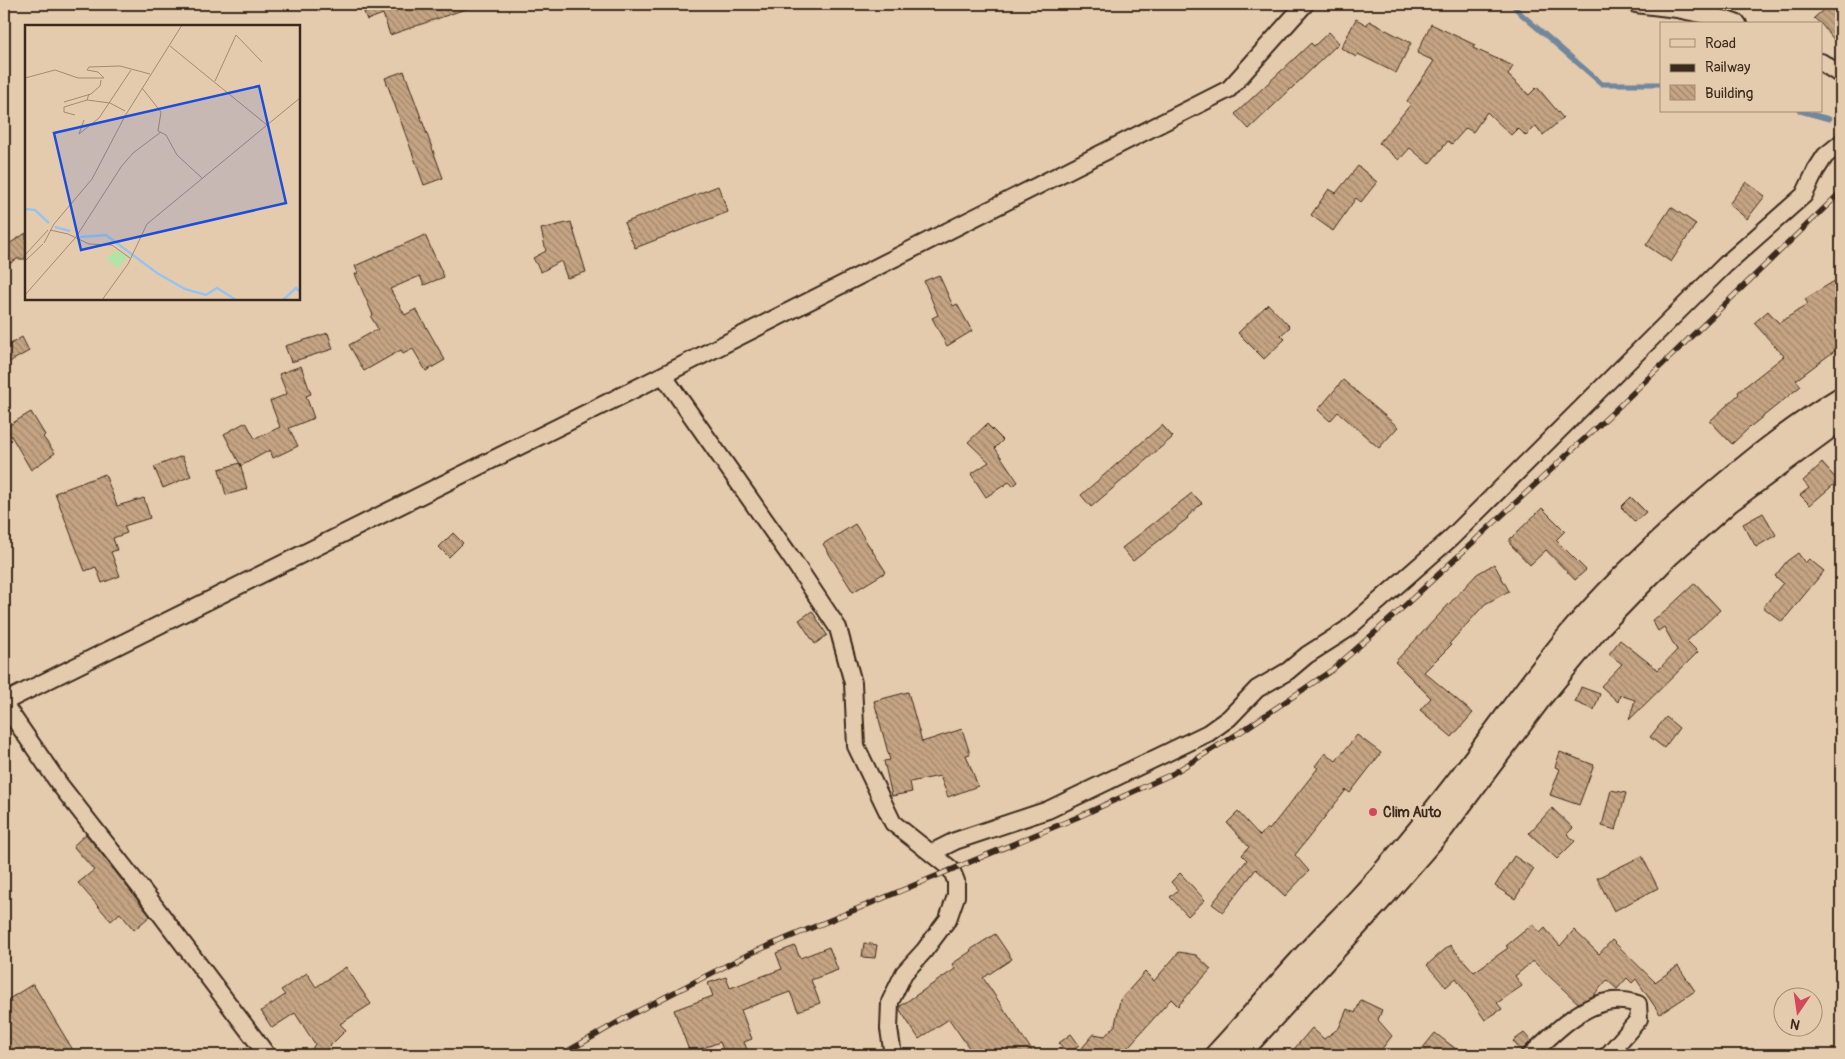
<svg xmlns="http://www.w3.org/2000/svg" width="1845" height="1059" viewBox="0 0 1845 1059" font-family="Pangolin,sans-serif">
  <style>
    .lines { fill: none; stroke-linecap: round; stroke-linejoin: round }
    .stream { stroke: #72869c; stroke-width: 5 }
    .building { fill: url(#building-back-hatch); stroke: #3b2a1e }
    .minor-casing { stroke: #3b2a1e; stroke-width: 20 }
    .major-casing { stroke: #3b2a1e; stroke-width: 25 }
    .minor { stroke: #e5cbad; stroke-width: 16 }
    .major { stroke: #e5cbad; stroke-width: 21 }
    .rail-casing { stroke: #3b2a1e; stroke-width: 5.5 }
    .rail { stroke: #e5cbad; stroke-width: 4; stroke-dasharray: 11; stroke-linecap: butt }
    .poi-dot { fill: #d1495b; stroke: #e5cbad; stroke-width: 2 }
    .labels { text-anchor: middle; stroke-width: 5; stroke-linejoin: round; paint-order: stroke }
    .poi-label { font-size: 14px; font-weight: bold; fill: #3b2a1e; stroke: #e5cbad; text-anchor: start }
    .inset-river { fill: none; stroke: #97c3f0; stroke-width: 2.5 }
    .inset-road { fill: none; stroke: #a18b74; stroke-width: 1 }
    .view { fill: #1d4ed8; fill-opacity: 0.15; stroke: #1d4ed8; stroke-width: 2.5 }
    .inset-edge { fill: none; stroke: #3b2a1e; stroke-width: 2.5 }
  </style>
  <defs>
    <pattern id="building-back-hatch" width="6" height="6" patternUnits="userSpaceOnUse" patternTransform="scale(1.25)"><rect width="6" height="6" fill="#c5a483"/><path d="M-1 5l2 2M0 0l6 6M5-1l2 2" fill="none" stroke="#a1866b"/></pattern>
  </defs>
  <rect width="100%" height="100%" fill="#e5cbad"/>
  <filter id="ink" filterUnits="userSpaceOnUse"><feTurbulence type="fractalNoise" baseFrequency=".02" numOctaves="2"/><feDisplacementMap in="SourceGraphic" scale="10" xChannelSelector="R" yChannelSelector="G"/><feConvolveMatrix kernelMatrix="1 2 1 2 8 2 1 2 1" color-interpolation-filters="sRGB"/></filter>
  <g filter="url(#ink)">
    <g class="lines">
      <path class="stream" d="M1512,4L1520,13L1602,84H1661
        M1800,111L1829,119"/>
    </g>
    <path class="building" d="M361,4H474V6L390,35L383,14L367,20Z
      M1830,4H1841V48L1821,24L1814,18Z
      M1356,19L1367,25L1369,21L1411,43L1396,73L1358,54L1356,57L1341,48Z
      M1431,24L1475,45L1473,48L1513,66L1508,75L1529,95L1537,87L1563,118L1543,135L1536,126L1526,136L1518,128L1511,135L1487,112L1473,132L1466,128L1452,144L1448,141L1429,164L1410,148L1399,160L1379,143L1411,104L1407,101L1434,61L1417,53Z
      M1329,32L1339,43L1249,129L1235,114L1311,43L1314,46Z
      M404,71L443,178L424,185L385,78Z
      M1358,166L1377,182L1361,202L1356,198L1333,231L1311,215L1329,189L1336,193Z
      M1746,182L1765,196L1747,219L1729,204Z
      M718,186L728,212L635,248L624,223Z
      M1671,207L1696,224L1671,262L1646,245Z
      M571,222L586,272L567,278L561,261L541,272L533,258L546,251L541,229Z
      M26,233V259H17L4,267V247Z
      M425,235L444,277L424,285L420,276L390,289L405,315L416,309L445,360L426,371L413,349L403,354L401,350L364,371L349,345L378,329L371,317L373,315L355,274L358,273L355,266Z
      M939,275L953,306L957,304L972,331L947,346L932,318L938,315L924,281Z
      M1841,277V346L1796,380L1801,386L1750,427L1732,444L1710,421L1739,394L1738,392L1784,356L1754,323L1768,311L1779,323L1808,304L1805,299Z
      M1268,304L1290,327L1281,335L1285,339L1264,359L1238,333Z
      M328,333L333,349L291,362L285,346Z
      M22,337L29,351L4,365V348Z
      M301,366L311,394L306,396L314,418L289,428L298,446L273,458L270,450L241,466L224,434L246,422L255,439L280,427L270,401L287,394L279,374Z
      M1343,380L1398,427L1379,448L1338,412L1330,421L1318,410Z
      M31,412L45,435L43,437L55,453L31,470L6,427Z
      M987,424L1003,440L995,448L1018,482L1013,486L1009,482L986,497L971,474L989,462L968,442Z
      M1162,425L1173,437L1091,507L1081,495Z
      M182,456L191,476L163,488L154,467Z
      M240,463L247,489L226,495L219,469Z
      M1822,463L1838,481L1810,505L1800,495L1809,488L1803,481Z
      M105,474L117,506L144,498L150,518L124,526L127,533L113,538L117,550L111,552L120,576L102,583L96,567L85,571L55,493Z
      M1192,493L1202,503L1187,517L1188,518L1133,561L1122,548Z
      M1631,497L1646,512L1635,522L1621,507Z
      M1542,508L1565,531L1556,540L1586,570L1575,580L1546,550L1530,565L1510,544V539Z
      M1763,513L1776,535L1756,547L1743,524Z
      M855,524L886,572L853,592L823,544Z
      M453,533L463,543L449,557L439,547Z
      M1798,553L1805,563L1809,559L1824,571L1782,622L1763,607L1783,583L1775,576L1787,561Z
      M1494,564L1509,591L1485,604L1449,644L1451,645L1424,672L1473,713L1452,737L1420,710L1431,698L1395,662L1477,574Z
      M1695,583L1720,610L1687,641L1698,652L1629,720L1635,700L1620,695L1618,702L1601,686L1622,664L1609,654L1620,640L1658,670L1677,650L1664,627L1658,631L1652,620L1662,614Z
      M812,611L827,635L815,644L799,620Z
      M1581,687L1600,694L1594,710L1575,702Z
      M908,692L922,742L962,729L970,754L966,755L978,786L948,797L940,776L910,782L912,792L892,796L884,761L890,760L874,701Z
      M1666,717L1679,728L1664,748L1650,737Z
      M1357,735L1381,753L1350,793L1346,790L1295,855L1309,871L1285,896L1256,869L1223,912L1212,904L1247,860L1242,855L1249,847L1227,823L1238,812L1260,836L1267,828L1269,830L1318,768L1315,766L1325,753L1336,761Z
      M1560,752L1594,765L1579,805L1550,795L1560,769L1555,767Z
      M1611,790L1626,793L1616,830L1602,826Z
      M1552,808L1573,828L1567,834L1575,841L1557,859L1529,833Z
      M86,834L150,916L134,930L120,913L111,921L78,883L94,870L73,846Z
      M1514,856L1534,869L1515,899L1495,886Z
      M1642,856L1658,888L1614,911L1597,878Z
      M1180,873L1205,900L1188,916L1170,897L1178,890L1171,882Z
      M1533,924L1540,933L1545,928L1560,946L1574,930L1599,954L1612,940L1655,982L1678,966L1695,991L1660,1014L1636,979L1632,983L1627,978L1617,989L1607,980L1593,996L1578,1003L1533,961L1515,976L1522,986L1497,1003L1502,1009L1485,1020L1456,978L1446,987L1427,965L1450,945L1474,972L1508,948L1506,946Z
      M995,934L1012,959L983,978L1035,1055H974L949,1019L919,1039L900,1010V1006L955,969L952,964L971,951L970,950Z
      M864,943L877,945L875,958L862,957Z
      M795,946L800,958L829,947L838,970L811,980L820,1003L798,1011L790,992L741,1010L752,1039L744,1042L748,1052L740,1055H725L720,1042L690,1053L674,1010L713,996L708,983L726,977L730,988L782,969L776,953Z
      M1179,952L1196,955L1211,969L1178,1006L1171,999L1121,1055H1076L1094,1034L1105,1036L1115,1025L1120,1000L1145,972L1154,981Z
      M346,967L371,1004L340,1024L346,1030L328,1048L323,1055H308L315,1044L295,1013L272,1028L261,1011L285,995L281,990L307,973L316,987Z
      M33,984L76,1055H4V1002Z
      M1361,1000L1382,1010L1378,1020L1392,1036L1377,1055H1289L1312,1028L1324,1039L1339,1028L1347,1009L1355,1013Z
      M1435,1033L1464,1055H1417Z
      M1524,1033L1531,1041L1521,1051L1513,1041Z
      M1071,1034L1079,1045L1068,1054L1059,1043Z"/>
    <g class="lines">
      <defs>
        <path id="minor" d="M1636,4L1677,9L1724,19L1738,24
          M1821,62L1841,75
          M663,375L790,556L838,628L853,683L856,746L893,823L951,869L956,881V896L948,919L924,951L904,973L890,1002L889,1029L893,1055
          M4,702L663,375L1229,89L1305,4
          M4,704L60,785L150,900L267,1055
          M931,853L955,841L1048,810L1208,733L1229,718L1257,689L1288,671L1307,655L1346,630L1451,538L1725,265L1804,195L1816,170L1825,156L1841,143
          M1531,1055C1553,1033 1588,997 1623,1001C1628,1001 1633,1003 1638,1004L1639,1019L1608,1055"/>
        <path id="major" d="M1216,1055C1244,1025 1270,994 1298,963C1317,941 1338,921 1358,900C1387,869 1415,835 1441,802C1485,747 1524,689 1569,635C1607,589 1651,548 1695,509C1741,469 1789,429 1841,398
          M1238,1055L1383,897L1443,828L1542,696L1599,627L1668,556L1730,501L1841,419"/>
      </defs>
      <use href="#minor" class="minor-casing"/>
      <use href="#major" class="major-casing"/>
      <use href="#minor" class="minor"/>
      <use href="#major" class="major"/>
      <defs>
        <path id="rail" d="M561,1055L634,1013L749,954L1078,817L1172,774L1242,731L1332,670L1398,612L1611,414L1841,192"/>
      </defs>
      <use href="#rail" class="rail-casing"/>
      <use href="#rail" class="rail"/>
    </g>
  </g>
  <circle class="poi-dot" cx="1373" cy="812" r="5"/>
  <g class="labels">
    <g class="poi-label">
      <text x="1383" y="817">Clim Auto</text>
    </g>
  </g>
  <g transform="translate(25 25)">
    <rect width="275" height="275" fill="#e5cbad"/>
    <path d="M93,225L102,232L93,243L81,233Z" fill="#b2e4a5"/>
    <path class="inset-river" d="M0,184L10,185L24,198M30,202L45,206M55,212L81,210L132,248L160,264L181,270L192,263L211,275M258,275L271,263L275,267"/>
    <path class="inset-road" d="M145,21L242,100L275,73M0,53L30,45L53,53H79L73,47L62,45L64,42L95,41L125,49M190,56L211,10L237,37M117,63L136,87L133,106L141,110L152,130L177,153M64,69L62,75L85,78L100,86M39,77L66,69L75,61L76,55M50,90L39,87V82L62,75M59,95L54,109L74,93L106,45M25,205L43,209L64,219L87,220L105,233M19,218L29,199L67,154L100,91L157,0M0,230L23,205M0,236L18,219M0,270L51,212L96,142L108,128L136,107M77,275L103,239L122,199L242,100"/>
    <path class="view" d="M234,61L261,178L56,225L29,108Z"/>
    <rect width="275" height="275" class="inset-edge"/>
  </g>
  <rect width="1845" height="1059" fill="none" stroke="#e5cbad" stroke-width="20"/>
  <rect x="10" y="10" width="1825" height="1039" fill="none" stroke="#3b2a1e" stroke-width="2" filter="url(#ink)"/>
  <rect x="1660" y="22" width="162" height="90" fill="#e5cbad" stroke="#a18b74"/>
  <rect x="1670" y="39" width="25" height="8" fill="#e5cbad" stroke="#a18b74"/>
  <text x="1705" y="48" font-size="15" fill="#3b2a1e">Road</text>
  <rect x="1670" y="64" width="25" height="8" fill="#3b2a1e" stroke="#a18b74"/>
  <text x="1705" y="72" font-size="15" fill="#3b2a1e">Railway</text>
  <rect x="1670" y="85" width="25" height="15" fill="url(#building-back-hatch)" stroke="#a18b74"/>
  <text x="1705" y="98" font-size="15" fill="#3b2a1e">Building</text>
  <g transform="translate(1798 1012) rotate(193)"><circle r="24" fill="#e5cbad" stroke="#a18b74"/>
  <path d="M0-4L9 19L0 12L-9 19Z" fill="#d1495b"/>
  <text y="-8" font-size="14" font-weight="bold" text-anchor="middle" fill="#3b2a1e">N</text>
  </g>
</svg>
